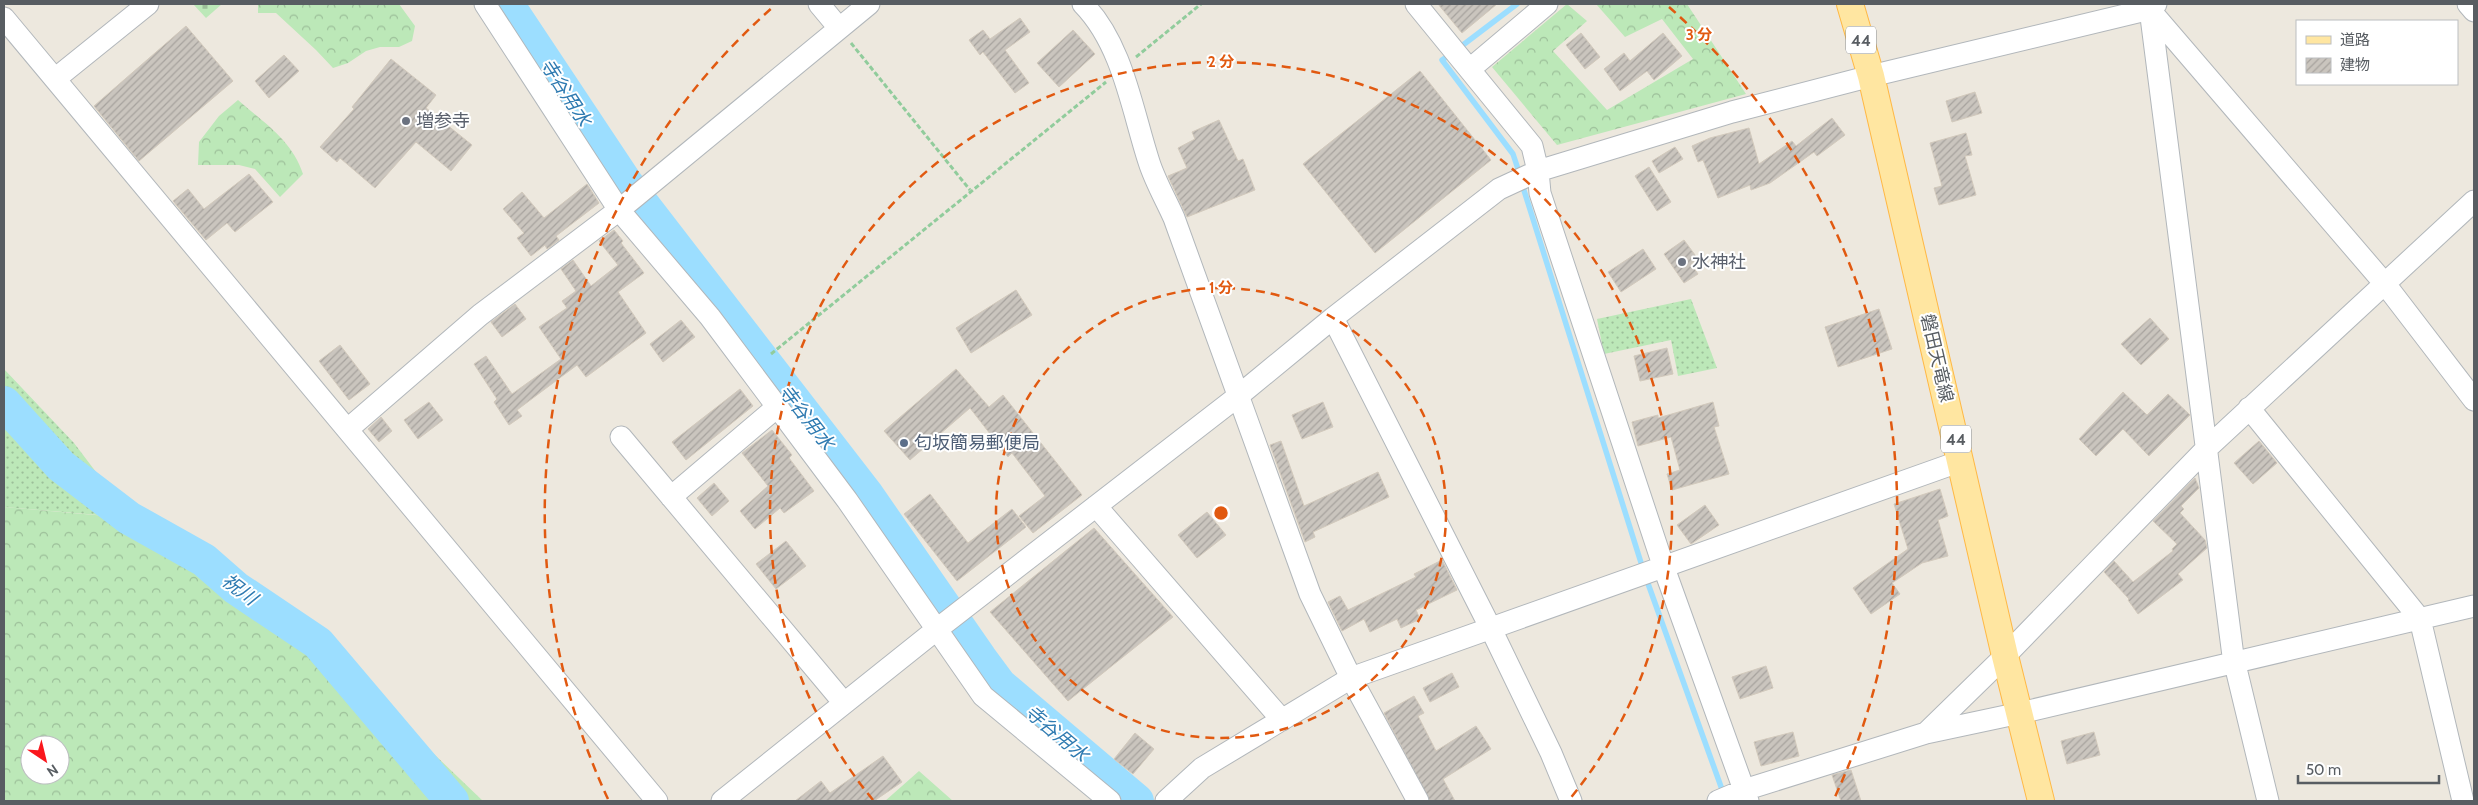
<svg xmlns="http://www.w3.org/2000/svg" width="2478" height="805" viewBox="0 0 2478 805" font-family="Cabin,'Noto Sans JP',sans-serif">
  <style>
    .grass { fill: url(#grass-dots) }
    .forest { fill: url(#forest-crowns); fill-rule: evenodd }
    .cemetery { fill: url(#cemetery-stones) }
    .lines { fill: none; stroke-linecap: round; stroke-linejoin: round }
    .stream { stroke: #9cdeff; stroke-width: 5.5 }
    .river { stroke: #9cdeff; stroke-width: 34 }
    .building { fill: url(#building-hatch); stroke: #d2c9bc }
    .minor-casing { stroke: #b2b7bb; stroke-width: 23 }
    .major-casing { stroke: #ffb845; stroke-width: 28 }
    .path { stroke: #91cc9c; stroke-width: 3; stroke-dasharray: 5 2.5; stroke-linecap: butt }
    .minor { stroke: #fff; stroke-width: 21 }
    .major { stroke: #ffe6a1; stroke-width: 26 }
    .ring { fill: none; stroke: #e15910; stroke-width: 2.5; stroke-dasharray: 9 6 }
    .worship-dot { fill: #6b7280; stroke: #fff; stroke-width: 2 }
    .service-dot { fill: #5c6f8a; stroke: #fff; stroke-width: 2 }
    .labels { text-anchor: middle; stroke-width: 4; stroke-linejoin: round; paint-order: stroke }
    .shield { fill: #fff; stroke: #8a8e91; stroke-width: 1 }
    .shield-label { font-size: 16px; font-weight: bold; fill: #585d62 }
    .worship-label { font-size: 18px; fill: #5b616d; stroke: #fff; text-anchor: start }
    .street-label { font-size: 18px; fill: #585d62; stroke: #fff }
    .service-label { font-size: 18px; fill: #4e5e75; stroke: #fff; text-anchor: start }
    .water-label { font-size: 19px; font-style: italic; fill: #2f7bb1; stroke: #fff }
    .centre { fill: #e15910; stroke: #fff; stroke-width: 2.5 }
    .ring-label { font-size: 15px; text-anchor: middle; font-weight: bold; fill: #e15910; stroke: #fff; stroke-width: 4; stroke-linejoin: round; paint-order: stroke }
  </style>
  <defs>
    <pattern id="grass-dots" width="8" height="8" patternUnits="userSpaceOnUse" patternTransform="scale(1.25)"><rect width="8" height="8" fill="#bce8b8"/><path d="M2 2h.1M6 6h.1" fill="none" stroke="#9cbf99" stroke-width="1.8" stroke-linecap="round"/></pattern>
    <pattern id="forest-crowns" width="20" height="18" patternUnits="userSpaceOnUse" patternTransform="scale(1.25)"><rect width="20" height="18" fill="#bce8b8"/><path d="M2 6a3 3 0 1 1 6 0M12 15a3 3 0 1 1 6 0" fill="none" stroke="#9cbf99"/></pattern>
    <pattern id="cemetery-stones" width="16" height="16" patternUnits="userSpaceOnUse" patternTransform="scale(1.25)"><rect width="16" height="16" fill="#bce8b8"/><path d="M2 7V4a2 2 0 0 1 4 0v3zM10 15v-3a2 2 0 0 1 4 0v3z" fill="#9cbf99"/></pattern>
    <pattern id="building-hatch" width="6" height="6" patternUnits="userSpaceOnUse" patternTransform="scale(1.25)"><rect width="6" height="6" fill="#cac5be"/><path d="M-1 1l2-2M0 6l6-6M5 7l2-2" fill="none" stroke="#a7a39e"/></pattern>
  </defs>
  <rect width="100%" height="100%" fill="#ede8de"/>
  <path class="grass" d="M1691,299L1717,368L1678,376L1671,340L1604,354L1597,319Z
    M4,369L74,443L118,501L110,516L4,507Z"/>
  <path class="forest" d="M258,4H399L415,26L412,41L399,47H380L366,51L348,63L333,68L316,50L276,13H258Z
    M1567,4L1587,21L1553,51L1607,110L1693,59L1662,19L1625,37L1596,4H1687L1746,94L1557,145L1492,67Z
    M238,100C264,123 292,140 303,174L280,197L255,169L239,165H198L199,142L219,116Z
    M4,507L129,518L318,643L483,801H4ZM30,745H60V775H30Z
    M919,771L953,801H885Z"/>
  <path class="cemetery" d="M193,4H222L206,18Z"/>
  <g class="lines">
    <path class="stream" d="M1459,48L1517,4
      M1451,54L1442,60L1513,154L1520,175
      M1522,184L1643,569
      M1646,578L1724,795"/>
    <path class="river" d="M507,4L626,183L867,495L980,658L1000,685L1137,801
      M4,403L61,466L129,518L204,560L236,588L318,643L452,801"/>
  </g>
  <path class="building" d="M1438,4H1497L1462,33Z
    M1020,18L1030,32L1005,50L1029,83L1015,93L983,52L980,55L969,40L983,30L990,39Z
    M186,26L233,81L139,161L94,106Z
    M1073,30L1095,54L1059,87L1037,63Z
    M1581,33L1600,57L1585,69L1566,45Z
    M1663,33L1682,56L1654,80L1647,71L1620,91L1604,69L1624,53L1630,61Z
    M284,55L299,71L269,98L255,81Z
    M391,59L436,95L426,108L472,145L451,171L416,142L375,188L340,158L337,162L320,147L354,109L352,107Z
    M1420,71L1491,160L1375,253L1303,164Z
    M1975,92L1982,113L1952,122L1946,101Z
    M1832,118L1845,135L1817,156L1814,152L1770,183L1751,190L1750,185L1718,198L1703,160L1698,162L1692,146L1710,138L1749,128L1759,164L1792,141L1796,146Z
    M1219,120L1238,161L1243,159L1255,190L1187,217L1168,176L1187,168L1178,148L1195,139L1192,132Z
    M1966,133L1972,155L1965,156L1976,195L1939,205L1934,188L1942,186L1930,143Z
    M1675,147L1683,159L1659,173L1652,161Z
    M1649,167L1671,202L1657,211L1635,176Z
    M249,174L273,202L235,232L227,223L206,240L173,201L188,189L204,209Z
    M587,184L599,203L556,236L559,240L547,249L545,245L531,256L517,238L524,233L503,209L522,192L544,218Z
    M614,230L623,241L621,243L644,273L618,292L646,333L586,377L577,365L517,410L522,416L509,425L494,402L497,399L474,364L486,356L512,394L561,359L539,327L567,308L562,301L576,291L561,269L573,260L591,286L618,265L599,241Z
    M1684,240L1698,259L1691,264L1698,274L1684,283L1664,254Z
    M1643,249L1656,269L1621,292L1608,272Z
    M1016,290L1032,315L971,353L956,328Z
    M515,304L526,319L502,337L491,322Z
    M1879,309L1892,349L1838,367L1825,327Z
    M2150,318L2169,339L2141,365L2121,344Z
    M681,320L695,337L663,362L650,344Z
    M340,345L370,384L349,400L319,361Z
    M1667,348L1673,374L1640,381L1634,356Z
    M956,369L989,407L1003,395L1082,495L1033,533L1019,516L1045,496L1012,453L1008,457L970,408L910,460L884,431Z
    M740,389L753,406L686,460L672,442Z
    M2123,392L2147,415L2168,394L2190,415L2149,456L2123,429L2096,456L2079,439Z
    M429,402L443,420L418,439L404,420Z
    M1323,402L1333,427L1302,439L1292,415Z
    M1713,402L1719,426L1714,427L1729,474L1672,490L1667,474L1680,470L1671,437L1638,446L1632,422L1658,415V418Z
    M381,417L392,431L379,442L368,429Z
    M772,430L792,455L789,458L814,491L784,513L780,508L755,529L740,511L768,486L742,453Z
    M1281,441L1304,506L1378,472L1389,497L1313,532L1315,537L1305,542L1270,445Z
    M2259,441L2277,463L2253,484L2234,463Z
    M2195,478L2199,488L2181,506L2184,509L2180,513L2205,540L2207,548L2178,574L2183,580L2138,614L2128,600L2129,599L2104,572L2114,561L2133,582L2173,551L2172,549L2177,544L2153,521Z
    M714,483L729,501L712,516L697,498Z
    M1940,489L1948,516L1938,520L1948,556L1922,563L1892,583L1900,594L1871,614L1853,588L1908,549L1894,504Z
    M930,494L968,543L1012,509L1026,527L957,581L904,514Z
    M1705,505L1719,525L1691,544L1677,525Z
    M1207,512L1226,535L1197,558L1178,535Z
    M1094,528L1173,617L1068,701L990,612Z
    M786,541L806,566L776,589L756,564Z
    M1442,560L1457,590L1416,610L1420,619L1401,628L1397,619L1370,632L1364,619L1342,631L1328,602L1340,596L1348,610L1416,577L1414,574Z
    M1766,666L1773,688L1740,699L1732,677Z
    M1452,673L1459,687L1430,702L1423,688Z
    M1414,696L1424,713L1418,716L1436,751L1476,726L1491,749L1443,779L1455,801H1430L1384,713Z
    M1793,732L1799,756L1761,766L1754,742Z
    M2094,732L2100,755L2067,764L2061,741Z
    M1135,733L1154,749L1133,774L1114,759Z
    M883,756L902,782L874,801H795L821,781L830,793Z
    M1851,770L1861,801H1841L1832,775Z"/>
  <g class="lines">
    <defs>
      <path id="minor" d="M485,4L619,210L710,317L847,500L983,696L1110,801
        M819,4L839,28
        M1083,4C1123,45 1132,110 1149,162C1155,181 1166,200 1174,218L1310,594L1351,678L1418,801
        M1416,4L1532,146L1538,171L1540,193L1664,568L1748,801
        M2468,4L2474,11
        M2149,9L2385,284L2474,400
        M2150,9L2233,656L2268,801
        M4,18L657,801
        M1470,69L1547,4
        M55,79L148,4
        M1333,318L1491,629L1551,753L1571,801
        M2249,408L2420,619L2463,801
        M348,429L480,315L619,210L869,4
        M621,437L844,703
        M671,497L777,407
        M1096,506L1282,720
        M1926,733L2005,656L2205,450L2474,201
        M722,801L936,630L1237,397L1333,318L1499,189L1538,171L1732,112L1871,76L2150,9L2156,4
        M1166,801L1202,768L1351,678L1961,461
        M1718,801L1744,790L1926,733L2020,713L2474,606"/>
      <path id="major" d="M1850,4L1871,76L2005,656L2041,801"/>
    </defs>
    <use href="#minor" class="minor-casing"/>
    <use href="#major" class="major-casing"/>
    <path class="path" d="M851,43L970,190
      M1136,57L1201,4
      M771,354L1106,82"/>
    <use href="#minor" class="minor"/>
    <use href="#major" class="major"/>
  </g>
  <g class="ring">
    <circle cx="1221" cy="513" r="225"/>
    <path d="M873 800A451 451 0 1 1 1569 800"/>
    <path d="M608 799A676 676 0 0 1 773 7M1669 7A676 676 0 0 1 1834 799"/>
  </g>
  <g class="worship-dot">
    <circle cx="406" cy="121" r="5"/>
    <circle cx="1682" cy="262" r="5"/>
  </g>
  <circle class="service-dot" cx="904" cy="443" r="5"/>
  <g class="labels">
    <g class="shield">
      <rect x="1846" y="26.5" width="30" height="27" rx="4"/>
      <rect x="1941" y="425.5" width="30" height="27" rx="4"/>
    </g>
    <g class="shield-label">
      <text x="1861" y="46">44</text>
      <text x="1956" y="445">44</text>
    </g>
    <g class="worship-label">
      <text x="416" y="127">増参寺</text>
      <text x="1692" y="268">水神社</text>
    </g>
    <g class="street-label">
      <text transform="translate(1937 358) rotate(77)" y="6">磐田天竜線</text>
    </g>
    <g class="service-label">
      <text x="914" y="449">匂坂簡易郵便局</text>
    </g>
    <g class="water-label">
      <text transform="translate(566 92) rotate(57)" y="7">寺谷用水</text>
      <text transform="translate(807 417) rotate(52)" y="7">寺谷用水</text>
      <text transform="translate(240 589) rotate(37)" y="7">祝川</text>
      <text transform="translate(1057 733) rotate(40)" y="7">寺谷用水</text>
    </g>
  </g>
  <circle cx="1221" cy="513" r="8" class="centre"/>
  <g class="ring-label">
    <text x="1699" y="40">3 分</text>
    <text x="1221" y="67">2 分</text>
    <text x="1221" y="293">1 分</text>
  </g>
  <rect width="2478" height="805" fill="none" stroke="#585d62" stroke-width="10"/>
  <rect x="2296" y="20" width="162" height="65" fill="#ffffff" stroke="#bcbec0"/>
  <rect x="2306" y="36" width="25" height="8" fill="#ffe6a1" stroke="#bcbec0"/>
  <text x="2340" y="45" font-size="15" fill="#585d62">道路</text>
  <rect x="2306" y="58" width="25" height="15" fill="url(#building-hatch)" stroke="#bcbec0"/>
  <text x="2340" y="70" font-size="15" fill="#585d62">建物</text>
  <g transform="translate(45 760) rotate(145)"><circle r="24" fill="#ffffff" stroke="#bcbec0"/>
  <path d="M0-4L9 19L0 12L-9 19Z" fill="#fa171d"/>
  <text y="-8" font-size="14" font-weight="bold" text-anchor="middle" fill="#585d62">N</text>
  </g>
  <path d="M2298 775v8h141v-8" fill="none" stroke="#585d62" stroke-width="2.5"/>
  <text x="2306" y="775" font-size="15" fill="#585d62" stroke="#ffffff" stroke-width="4" paint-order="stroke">50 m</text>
</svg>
